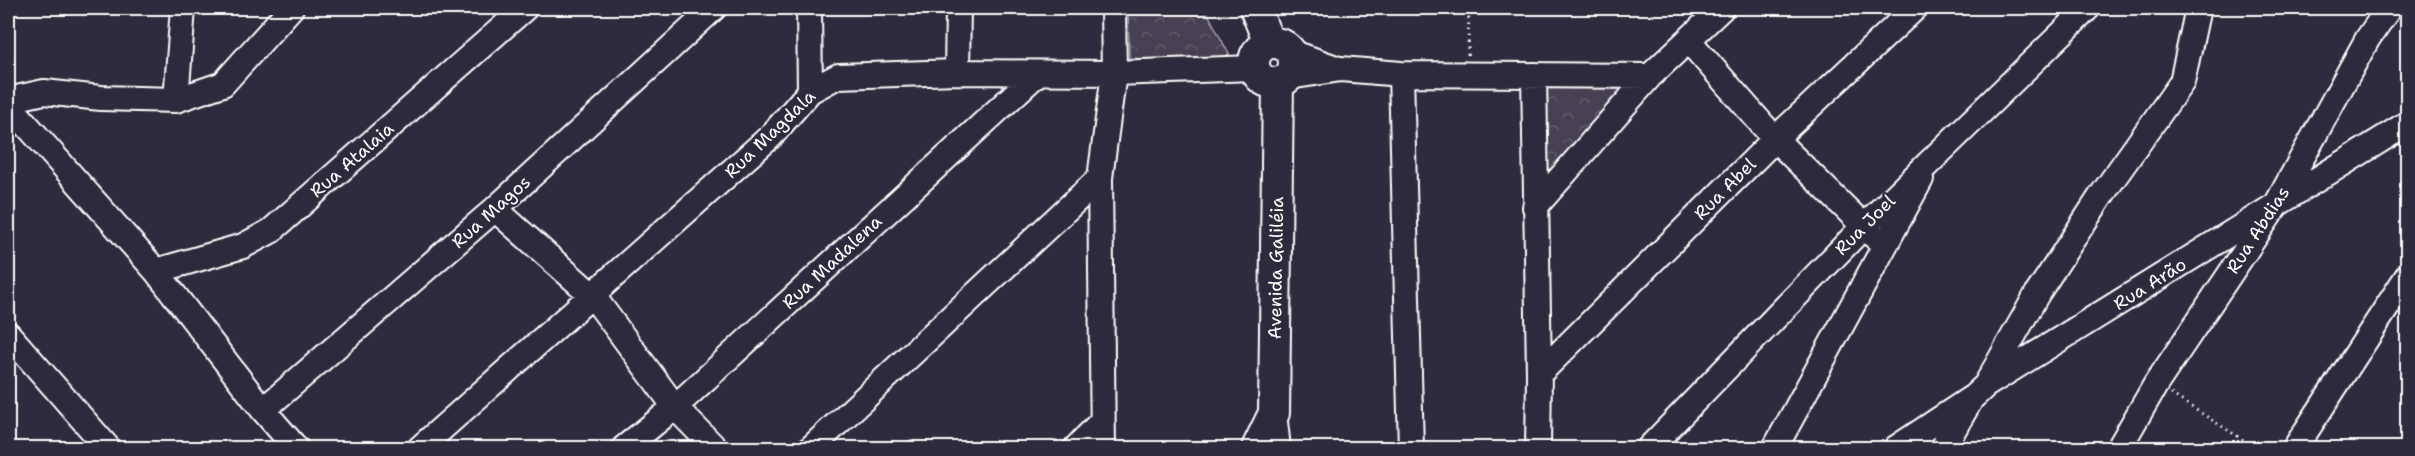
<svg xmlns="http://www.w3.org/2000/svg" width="2415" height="456" viewBox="0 0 2415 456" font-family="'Shantell Sans',sans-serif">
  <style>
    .forest { fill: url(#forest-crowns); stroke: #a2a0a8; stroke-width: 1.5 }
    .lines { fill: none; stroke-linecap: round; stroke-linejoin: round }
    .minor-casing { stroke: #fff; stroke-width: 28 }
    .major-casing { stroke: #fff; stroke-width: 34 }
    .path { stroke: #fff; stroke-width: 3; stroke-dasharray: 1.5 4.5; stroke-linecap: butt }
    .minor { stroke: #2f2a3d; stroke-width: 24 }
    .major { stroke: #2f2a3d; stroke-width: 30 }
    .labels { text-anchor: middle; stroke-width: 4.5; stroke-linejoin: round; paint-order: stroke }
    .street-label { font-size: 18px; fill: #fff; stroke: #2f2a3d }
  </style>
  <defs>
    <pattern id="forest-crowns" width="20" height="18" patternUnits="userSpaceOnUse" patternTransform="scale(1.5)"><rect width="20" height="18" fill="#464152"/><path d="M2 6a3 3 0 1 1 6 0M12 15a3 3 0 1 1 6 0" fill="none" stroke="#625e6c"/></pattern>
  </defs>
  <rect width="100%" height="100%" fill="#2f2a3d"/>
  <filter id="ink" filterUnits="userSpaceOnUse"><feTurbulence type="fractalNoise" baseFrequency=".0167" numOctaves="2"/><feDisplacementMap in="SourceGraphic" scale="12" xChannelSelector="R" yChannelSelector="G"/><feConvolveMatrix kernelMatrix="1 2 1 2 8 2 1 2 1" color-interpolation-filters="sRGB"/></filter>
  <g filter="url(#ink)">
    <path class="forest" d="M1128,8H1205L1234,64L1129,58Z
      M1538,79L1638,81L1540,194Z"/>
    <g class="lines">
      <defs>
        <path id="minor" d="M809,8L810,91
          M1689,41L1775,139L1875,237
          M1291,52L1336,68
          M957,72L958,8
          M1401,74L1411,448
          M1534,75L1539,374L1538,448
          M1289,77L1341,69L1401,74L1650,76
          M176,100L183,8
          M10,106L156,271L263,410L296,448
          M8,115L10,106L17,98L44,92L101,98L176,100L223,84L291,8
          M1535,207L1650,76L1722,8
          M495,209L593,296L675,407L715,448
          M156,271L243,246L271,231L525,8
          M8,334L108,448
          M1539,374L1775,139L1915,8
          M1987,383L2037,294L2101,196L2182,82L2198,8
          M263,410L495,209L714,8
          M1274,413L1278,448
          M420,448L771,136L810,91L838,76L957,72L1114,73L1254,68
          M624,448L675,407L1038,73
          M811,448L1100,178
          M1076,448L1101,422
          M1103,448L1100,178L1114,73L1113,8
          M1649,448L1863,227L2088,8
          M1775,448L1921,179
          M1896,448L1973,397L1986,385L2408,123
          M1943,448L1970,401
          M2119,448L2156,384L2275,207L2368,38L2389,8
          M2295,448L2408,275"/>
        <path id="major" d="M1255,8L1269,43
          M1254 63a20 20 0 1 1 40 0a20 20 0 1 1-40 0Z
          M1257,448L1274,413L1278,83"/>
      </defs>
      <use href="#minor" class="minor-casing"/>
      <use href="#major" class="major-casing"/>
      <path class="path" d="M1468,55L1469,8
        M2171,394L2256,448"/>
      <use href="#minor" class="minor"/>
      <use href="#major" class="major"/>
    </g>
  </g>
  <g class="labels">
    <g class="street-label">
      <text transform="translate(770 134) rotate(-44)" y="6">Rua Magdala</text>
      <text transform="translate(352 160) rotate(-41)" y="6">Rua Atalaia</text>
      <text transform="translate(1725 189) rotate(-45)" y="6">Rua Abel</text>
      <text transform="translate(491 212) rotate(-42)" y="6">Rua Magos</text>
      <text transform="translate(1865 225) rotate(-45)" y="6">Rua Joel</text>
      <text transform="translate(2258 230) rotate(-57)" y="6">Rua Abdias</text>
      <text transform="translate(832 262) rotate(-43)" y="6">Rua Madalena</text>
      <text transform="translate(1276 268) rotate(-89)" y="6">Avenida Galiléia</text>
      <text transform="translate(2150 284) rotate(-32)" y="6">Rua Arão</text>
    </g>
  </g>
  <rect width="2415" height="456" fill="none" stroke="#2f2a3d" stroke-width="30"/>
  <rect x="15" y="15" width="2385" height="426" fill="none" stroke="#fff" stroke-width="2" filter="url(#ink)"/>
</svg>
